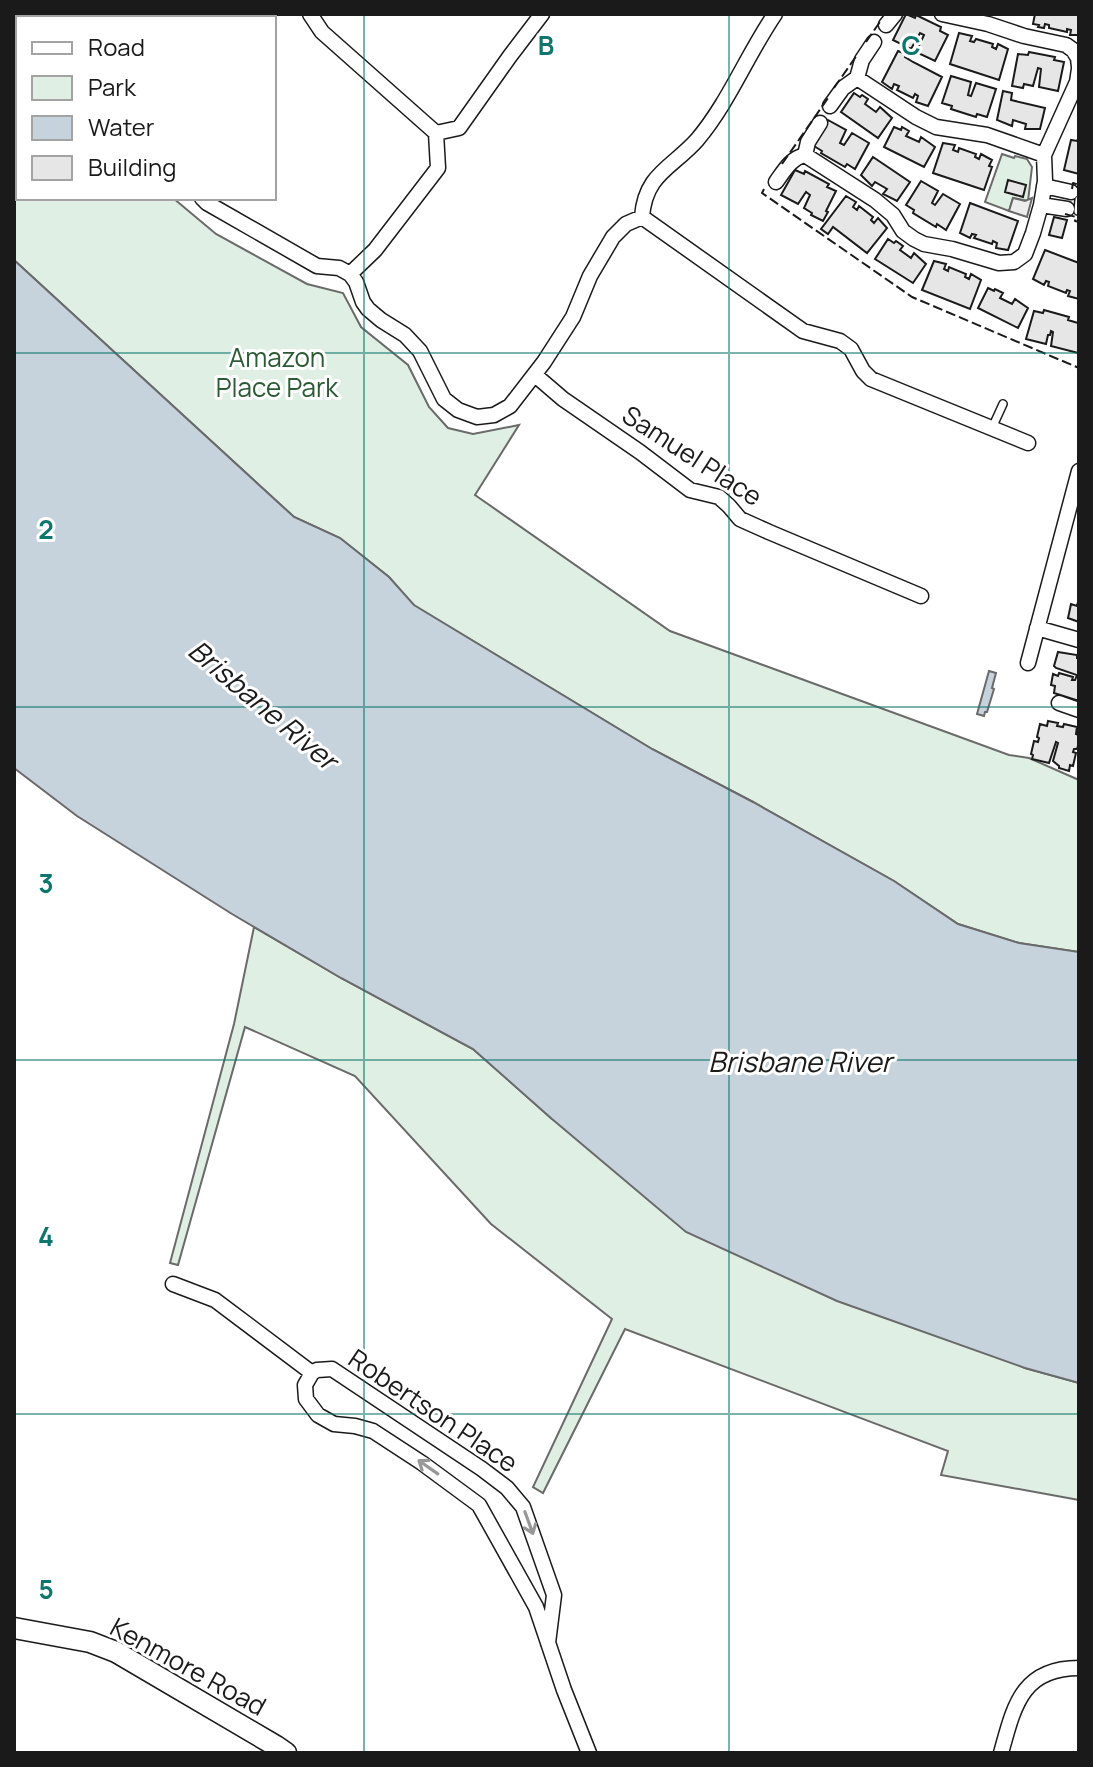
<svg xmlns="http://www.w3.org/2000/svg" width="1093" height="1767" viewBox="0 0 1093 1767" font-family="Manrope,sans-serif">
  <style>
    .green { fill: #e0efe3; stroke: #6a6a6a; stroke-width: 2 }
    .parking { fill: #ededed; stroke: #6a6a6a; stroke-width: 2 }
    .water { fill: #c6d2dc; stroke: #6a6a6a; stroke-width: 2 }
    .building { fill: #e6e6e6; stroke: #1a1a1a; stroke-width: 2 }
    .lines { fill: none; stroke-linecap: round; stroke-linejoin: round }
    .lane-casing { stroke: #1a1a1a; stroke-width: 10 }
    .street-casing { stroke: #1a1a1a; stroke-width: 17 }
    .secondary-casing { stroke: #1a1a1a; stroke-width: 23 }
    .lane { stroke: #fff; stroke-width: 7 }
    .street { stroke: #fff; stroke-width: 14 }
    .secondary { stroke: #fff; stroke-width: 20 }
    .fence { stroke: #1a1a1a; stroke-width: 2; stroke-dasharray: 10 4; stroke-linecap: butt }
    .oneway { stroke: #989898 }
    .grid { fill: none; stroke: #0f766e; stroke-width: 2; stroke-opacity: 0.55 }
    .labels { text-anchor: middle; stroke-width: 6; stroke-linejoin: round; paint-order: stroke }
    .park-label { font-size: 26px; fill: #2b5a34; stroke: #fff }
    .street-label { font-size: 26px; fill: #1a1a1a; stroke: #fff }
    .water-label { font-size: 28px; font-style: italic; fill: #1a1a1a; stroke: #fff }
    .grid-label { font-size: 26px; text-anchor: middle; font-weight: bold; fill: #0f766e; stroke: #fff; stroke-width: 6; stroke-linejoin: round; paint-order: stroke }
  </style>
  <rect width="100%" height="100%" fill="#fff"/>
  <path class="green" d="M14,49L18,56V198H173L216,234L307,284L343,293L361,327L408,365L429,407L448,428L473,434L519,425L475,495L670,631L1009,755L1029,758L1079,780V952L1019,943L958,924L894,881L753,802L652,749L413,605L389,577L340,538L294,517L14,260Z
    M1002,154L1014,158L1015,156L1027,159L1032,167L1028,201L1013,198L1009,211L985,202Z
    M254,927L341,978L473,1049L552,1119L1025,1368L1079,1383V1500L941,1475L948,1451L625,1329L543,1493L533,1487L612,1319L491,1224L355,1076L245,1027L178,1265L170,1263L234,1024Z"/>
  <path class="parking" d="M1013,198L1025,201L1032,198L1027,217L1009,211Z"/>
  <path class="water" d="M14,260L294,517L340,538L389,577L414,605L652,749L753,802L894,881L958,924L1019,943L1079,952V1383L1025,1368L837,1301L686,1232L552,1119L473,1049L341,978L232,914L77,816L14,768Z
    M989,671L996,673L992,688L994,689L987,712H985L984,716L977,714Z"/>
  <path class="building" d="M906,14L915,18L916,15L941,27L940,31L948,35L935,61L916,52L924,35L920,33L911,49L893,40Z
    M1035,14H1079V35H1070L1071,30L1067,29V32L1049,28V25L1045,24L1044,28L1038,27L1039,25L1033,24Z
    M959,33L972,36L970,41L974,42L976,39L993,44L992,47L996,49L998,44L1008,49L999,80L950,64Z
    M898,51L906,54L905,57L913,62L942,77L928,106L916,102L918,96L915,94L913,98L897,90L899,86L894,84L892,89L882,82Z
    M1029,52L1055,57L1054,60L1064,62L1058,91L1039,87L1041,69L1038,68L1033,86L1024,84L1023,88L1012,86L1018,54L1028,55Z
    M951,76L971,82L968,95L971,96L976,83L996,89L987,117L977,114L976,117L951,109L952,106L942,103Z
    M1003,91L1012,93L1011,100L1045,108L1040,129H1025L1026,124L1013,120L1012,126L997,120Z
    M854,93L860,97L862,95L868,99L865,104L876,112L880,107L892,118L878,138L841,112Z
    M828,120L846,130L840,143L844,145L852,133L869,143L855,169L847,164L845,167L821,153L822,151L814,146Z
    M894,127L901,130L902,127L909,131L906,136L919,142L921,137L935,147L924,167L884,147Z
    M1078,139L1079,140V174L1064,170L1071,140L1077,141Z
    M943,143L955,145L953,150L958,152L959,148L976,154L975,157L979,159L981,154L992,160L989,166L992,167L984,190L933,173Z
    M873,157L910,182L897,201L883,194L887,189L875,182L872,186L861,175Z
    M795,170L804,174L805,171L829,184L827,187L836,191L826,211L828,212L823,221L811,215L812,213L804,208L810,195L806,192L798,204L781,195Z
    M1008,180L1026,185L1023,197L1005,192Z
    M921,181L938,191L932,203L935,205L943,194L960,204L946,230L937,224L936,227L913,213L914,210L906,205Z
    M846,196L856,202L853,207L857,210L859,206L873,217L871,220L874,223L878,218L887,228L867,253L833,227L828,234L821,229Z
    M970,203L1018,221L1008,250L996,248L997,243L993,241L992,244L974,238L976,235L972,234L970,238L960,233Z
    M1054,217L1067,220L1062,238L1049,235Z
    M888,239L894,243L896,241L903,246L900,250L911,258L914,253L926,264L913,283L875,259Z
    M1045,250L1079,263V299L1068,296L1070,291L1067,290L1066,293L1048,286L1049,282L1046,281L1044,285L1033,279Z
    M934,261L946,264L944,269L948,271L949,267L966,274L965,277L969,279L971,274L981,280L970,309L922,290Z
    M988,288L994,291L995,289L1003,293L1000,298L1012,304L1015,299L1028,308L1018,328L978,308Z
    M1044,310L1069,317L1068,320L1078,323L1079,320L1078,353L1051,346L1053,332L1051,331L1050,335H1048L1046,344L1026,339L1034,311L1043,313Z
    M1078,602L1079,603V622L1068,618L1071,604L1077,606Z
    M1058,652L1077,655V658H1079V701L1054,693L1055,686L1051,685L1053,674L1058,676L1059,673L1073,677L1072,680H1075L1077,675L1056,668L1054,666Z
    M1048,721L1058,723L1057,726L1063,727L1064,724L1077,727L1076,734L1079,735V742L1077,749H1074L1073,752L1076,753L1073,766L1070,765L1069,771L1059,768V766L1053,761L1058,743L1056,742L1049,763L1032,759L1033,755L1031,754L1034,741L1038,742L1039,738L1037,737L1040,724L1047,726Z"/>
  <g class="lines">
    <defs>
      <path id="lane" d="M1078,211L1079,200
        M992,428L1003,404"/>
      <path id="street" d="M310,14L322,32L436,133L438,168L375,250L350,274
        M942,14L988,24L1024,36L1066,45L1073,50L1078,58L1079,67
        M24,18L25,14
        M886,25L895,14
        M857,78L916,117L936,127L987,135L1044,155
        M830,106L843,88L857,78L862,60L874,42
        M436,133L459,128L510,56L542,14
        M805,155L875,200L893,215L903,231L914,239L924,244L952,249L999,263L1014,262L1025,254L1033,233L1041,205L1045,181L1044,155L1077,82L1079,69
        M776,182C784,171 791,158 805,155L808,142L820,123
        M1044,186L1071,192
        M202,198L207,203L317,266L339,268L350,274L356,282L363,302L368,309L381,320L405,335L420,351L444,399L458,410L477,417L494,415L510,406L544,362L573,317L590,276L613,237L626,224L642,217C645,174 672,168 697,140C729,102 747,55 775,14
        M1041,205L1067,209
        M642,217L803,331L840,341L851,349L863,371L871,379L1028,443
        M535,375L563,399L640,452L690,490L719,497L729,506L740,519L769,532L921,596
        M1037,628L1079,640
        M1028,663L1079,471
        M1059,703L1079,710
        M173,1284L215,1300L312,1373
        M548,1643L554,1595L523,1507L507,1488L482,1469L332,1369L317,1370L312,1373L305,1385L306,1399L318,1415L334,1424L355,1426L373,1431L422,1463L479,1505L536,1607L564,1690L589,1753
        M1001,1753C1014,1707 1021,1668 1079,1668"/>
      <path id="secondary" d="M14,1628L90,1642L116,1652L276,1746L286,1753"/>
    </defs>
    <use href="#lane" class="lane-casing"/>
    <use href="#street" class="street-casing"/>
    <use href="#secondary" class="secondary-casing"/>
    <use href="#lane" class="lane"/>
    <use href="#street" class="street"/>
    <use href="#secondary" class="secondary"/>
    <path class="fence" d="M866,42L882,19
      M834,88L857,55
      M782,164L828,98
      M764,189L762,193L912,297L1079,368
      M1072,189L1073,183L1079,185
      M1065,214L1076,217L1075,221L1079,222"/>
  </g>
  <defs><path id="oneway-shaft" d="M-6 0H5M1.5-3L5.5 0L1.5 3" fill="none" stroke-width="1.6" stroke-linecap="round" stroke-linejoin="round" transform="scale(2)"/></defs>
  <g class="oneway">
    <use href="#oneway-shaft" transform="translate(428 1467) rotate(-145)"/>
    <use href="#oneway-shaft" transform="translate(529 1523) rotate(70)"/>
  </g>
  <path class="grid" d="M364,14V1753M729,14V1753M14,353H1079M14,707H1079M14,1060H1079M14,1414H1079"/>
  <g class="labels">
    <g class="park-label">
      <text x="277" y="367">Amazon<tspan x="277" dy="30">Place Park</tspan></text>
    </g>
    <g class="street-label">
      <text transform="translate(692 456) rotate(33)" y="9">Samuel Place</text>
      <text transform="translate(433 1411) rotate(34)" y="9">Robertson Place</text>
      <text transform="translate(188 1667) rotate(29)" y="9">Kenmore Road</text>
    </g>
    <g class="water-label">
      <text transform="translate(263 705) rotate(40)" y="10">Brisbane River</text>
      <text x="800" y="1072">Brisbane River</text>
    </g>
  </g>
  <g class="grid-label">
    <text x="546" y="55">B</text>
    <text x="911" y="55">C</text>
    <text x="46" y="539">2</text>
    <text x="46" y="893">3</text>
    <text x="46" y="1246">4</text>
    <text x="46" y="1599">5</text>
  </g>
  <rect width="1093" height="1767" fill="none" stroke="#1a1a1a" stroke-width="32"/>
  <rect x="16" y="16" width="260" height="184" fill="#ffffff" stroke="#a3a3a3" stroke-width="2"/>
  <rect x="32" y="42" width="40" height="12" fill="#ffffff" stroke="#a3a3a3" stroke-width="2"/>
  <text x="88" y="56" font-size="24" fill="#1a1a1a">Road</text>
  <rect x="32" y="76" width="40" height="24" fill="#e0efe3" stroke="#a3a3a3" stroke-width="2"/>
  <text x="88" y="96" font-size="24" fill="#1a1a1a">Park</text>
  <rect x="32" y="116" width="40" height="24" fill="#c6d2dc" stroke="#a3a3a3" stroke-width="2"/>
  <text x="88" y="136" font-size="24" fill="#1a1a1a">Water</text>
  <rect x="32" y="156" width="40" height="24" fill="#e6e6e6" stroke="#a3a3a3" stroke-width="2"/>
  <text x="88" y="176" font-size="24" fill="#1a1a1a">Building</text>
</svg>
